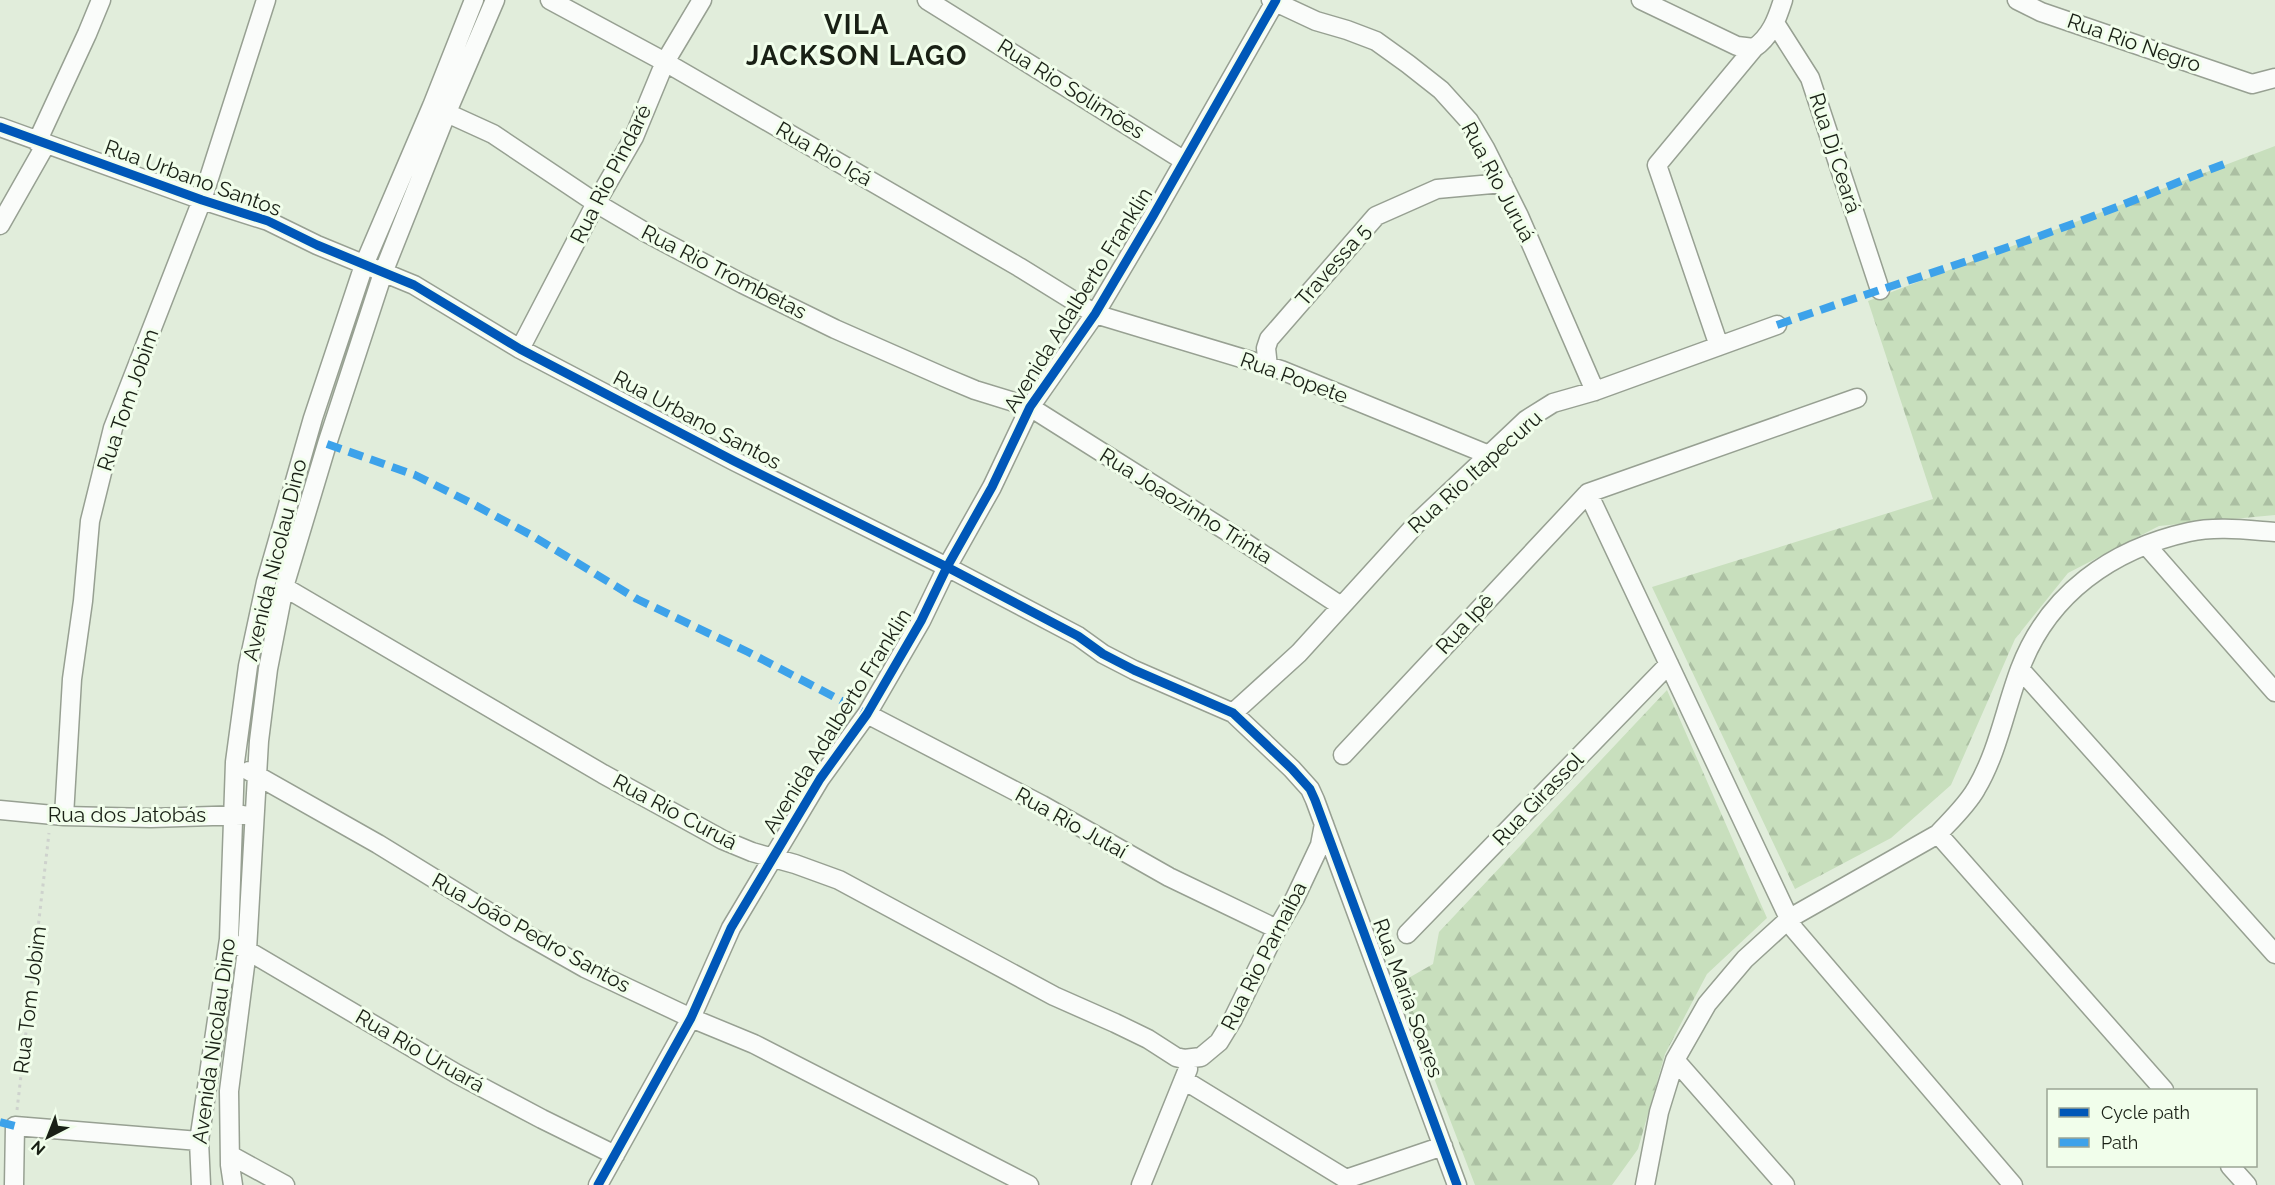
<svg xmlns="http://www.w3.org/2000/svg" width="2275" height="1185" viewBox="0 0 2275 1185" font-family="Raleway,sans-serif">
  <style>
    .forest { fill: url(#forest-firs) }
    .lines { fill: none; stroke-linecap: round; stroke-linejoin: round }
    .minor-casing { stroke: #97a092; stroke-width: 21 }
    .path { stroke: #ced2cd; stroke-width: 3; stroke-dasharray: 3 4.5; stroke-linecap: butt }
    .minor { stroke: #fafcfa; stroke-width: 18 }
    .quiet { stroke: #3da2ea; stroke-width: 8; stroke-dasharray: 15 8; stroke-linecap: butt }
    .cycleway-casing { stroke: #f1feeb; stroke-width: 13 }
    .cycleway { stroke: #0057b8; stroke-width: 9 }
    .labels { text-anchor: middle; stroke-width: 6; stroke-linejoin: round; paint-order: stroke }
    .street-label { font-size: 21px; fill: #192015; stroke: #f1feeb }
    .district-label { font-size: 27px; font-weight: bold; letter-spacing: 1.5px; fill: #192015; stroke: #f1feeb }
  </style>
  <defs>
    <pattern id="forest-firs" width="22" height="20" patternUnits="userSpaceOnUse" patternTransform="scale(1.5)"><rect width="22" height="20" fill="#c8dfbd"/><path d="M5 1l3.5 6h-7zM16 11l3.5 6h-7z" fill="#abbfa2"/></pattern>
  </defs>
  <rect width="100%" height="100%" fill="#e1eddb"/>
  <path class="forest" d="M2275,146V515L2159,526L2068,573L2015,639L1951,785L1891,838L1795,889L1652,587L1933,499L1868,301Z
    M1667,690L1767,918L1707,974L1665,1054L1638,1149L1612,1185H1475L1398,984L1433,964L1439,932Z"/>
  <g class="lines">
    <defs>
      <path id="minor" d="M550,0L665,62L1019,267L1095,314L1281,370L1489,455
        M927,0L1183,160
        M1271,0L1316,21L1347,30L1376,41L1408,64L1441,90L1469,121L1485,148L1519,216L1595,391
        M1641,0L1737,46L1754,48
        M2017,0L2041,12L2252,84L2275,78
        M1775,23L1810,78L1880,290
        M436,108L493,134L596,203L645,232L743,284L835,329L944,377L975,390L1030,407L1244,542L1341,606
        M0,127L202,200L268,221L317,245L414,285L520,349L734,461L947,567L1078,636L1103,654L1134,670L1233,713L1292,769L1310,789L1315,800L1457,1185
        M37,142L87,34L101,0
        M0,225L46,144
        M1719,346L1657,165L1754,48C1771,36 1777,19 1783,0
        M520,349L596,203L634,137L665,62L702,0
        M1268,367L1266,348L1269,339L1376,216L1437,189L1503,183
        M1588,493L1794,929L2013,1185
        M2147,546L2275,692
        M284,587L603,774L723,840L752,852L795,864L839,880L1054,996L1115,1023L1148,1039L1176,1057L1184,1059L1201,1057L1219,1042L1233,1019L1277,929L1295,898L1320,845L1324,824
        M2020,669L2275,954
        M1233,713L1299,653L1419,521L1526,420L1553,403L1595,391L1777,325
        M867,714L1042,805L1169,877L1277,929
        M1343,755L1588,493L1857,398
        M249,771L378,844L518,930L585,968L691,1018L754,1044L1029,1185
        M0,810L64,816L151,818L243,815
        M64,816L72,679L83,601L90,521L113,428L202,200L266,0
        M1938,834L2164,1090
        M1407,934L1669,664
        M238,945L457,1074L542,1119L615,1155
        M1675,1060L1785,1185
        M1184,1080L1346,1179L1443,1146
        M230,1155L285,1185
        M2230,1166L2247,1185
        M14,1185L15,1126L199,1141
        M201,1185L199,1141L229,939L235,762L248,666L266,582L313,418L364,265L432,106L474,0
        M233,1185L230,1165L229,1091L247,950L259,741L268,669L284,587L327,444L383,273L447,112L495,0
        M598,1185L691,1018L731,928L820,779L867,714L921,621L947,567L992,487L1030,407L1095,314L1153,216L1276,0
        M1141,1185L1188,1069
        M1645,1185L1659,1112L1675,1060L1707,1004L1745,959L1790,918L1938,834C1951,820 1967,805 1976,789C1998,752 2005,709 2020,669C2048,594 2112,549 2189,532C2216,526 2247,530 2275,532"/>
    </defs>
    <use href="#minor" class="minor-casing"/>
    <path class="path" d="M17,1110L49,833"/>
    <use href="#minor" class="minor"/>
    <path class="quiet" d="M1777,325C1887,286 2000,253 2109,210C2148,195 2187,178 2227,163
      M327,444L415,475L471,503L531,535L637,599L748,652L867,714
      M0,1122L15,1126"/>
    <defs>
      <path id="cycleway" d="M0,127L202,200L268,221L317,245L414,285L520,349L734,461L947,567L1078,636L1103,654L1134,670L1233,713L1292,769L1310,789L1315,800L1457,1185
        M598,1185L691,1018L731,928L820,779L867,714L921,621L947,567L992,487L1030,407L1095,314L1153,216L1276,0"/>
    </defs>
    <use href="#cycleway" class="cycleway-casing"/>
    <use href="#cycleway" class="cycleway"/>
  </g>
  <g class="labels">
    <g class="street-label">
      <text transform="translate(2134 43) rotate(19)" y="7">Rua Rio Negro</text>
      <text transform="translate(1071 89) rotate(32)" y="7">Rua Rio Solimões</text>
      <text transform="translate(1835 153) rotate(72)" y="7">Rua Dj Ceará</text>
      <text transform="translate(824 154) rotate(30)" y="7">Rua Rio Içá</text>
      <text transform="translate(611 174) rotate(-63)" y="7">Rua Rio Pindaré</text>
      <text transform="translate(193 178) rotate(20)" y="7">Rua Urbano Santos</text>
      <text transform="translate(1498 182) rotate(62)" y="7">Rua Rio Juruá</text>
      <text transform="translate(1333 265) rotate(-49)" y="7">Travessa 5</text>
      <text transform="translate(724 272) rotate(27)" y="7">Rua Rio Trombetas</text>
      <text transform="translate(1078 300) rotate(-58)" y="7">Avenida Adalberto Franklin</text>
      <text transform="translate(1294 378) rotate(20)" y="7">Rua Popete</text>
      <text transform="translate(128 400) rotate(-71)" y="7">Rua Tom Jobim</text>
      <text transform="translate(697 420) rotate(28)" y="7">Rua Urbano Santos</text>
      <text transform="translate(1475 472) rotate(-42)" y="7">Rua Rio Itapecuru</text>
      <text transform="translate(1186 506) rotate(32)" y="7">Rua Joaozinho Trinta</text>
      <text transform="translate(275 560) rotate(-76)" y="7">Avenida Nicolau Dino</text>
      <text transform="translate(1465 624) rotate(-47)" y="7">Rua Ipê</text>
      <text transform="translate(837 721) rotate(-58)" y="7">Avenida Adalberto Franklin</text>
      <text transform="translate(1538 799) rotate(-46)" y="7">Rua Girassol</text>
      <text transform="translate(675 812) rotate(28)" y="7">Rua Rio Curuá</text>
      <text x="127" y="822">Rua dos Jatobás</text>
      <text transform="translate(1071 823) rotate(29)" y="7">Rua Rio Jutaí</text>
      <text transform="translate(531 933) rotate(29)" y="7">Rua João Pedro Santos</text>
      <text transform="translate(1264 956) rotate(-63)" y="7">Rua Rio Parnaíba</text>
      <text transform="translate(1408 998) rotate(70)" y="7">Rua Maria Soares</text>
      <text transform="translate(30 1000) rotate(-83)" y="7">Rua Tom Jobim</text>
      <text transform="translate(214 1041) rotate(-82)" y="7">Avenida Nicolau Dino</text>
      <text transform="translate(420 1051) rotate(30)" y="7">Rua Rio Uruará</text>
    </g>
    <g class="district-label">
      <text x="857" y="34">VILA<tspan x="857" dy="31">JACKSON LAGO</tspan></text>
    </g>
  </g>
  <rect x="2047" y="1089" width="210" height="78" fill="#f1feeb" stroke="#9ba595" stroke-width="1.5"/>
  <rect x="2059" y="1108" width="30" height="9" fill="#0057b8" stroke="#9ba595" stroke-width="1.5"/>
  <text x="2101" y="1119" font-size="18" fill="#192015">Cycle path</text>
  <rect x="2059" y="1138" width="30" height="9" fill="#3da2ea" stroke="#9ba595" stroke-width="1.5"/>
  <text x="2101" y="1149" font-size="18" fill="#192015">Path</text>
  <g transform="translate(48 1137) rotate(222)" stroke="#f1feeb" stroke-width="4.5" paint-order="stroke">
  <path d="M0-4.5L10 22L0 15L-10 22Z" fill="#192015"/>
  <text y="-9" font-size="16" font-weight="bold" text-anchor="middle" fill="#192015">N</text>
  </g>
</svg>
